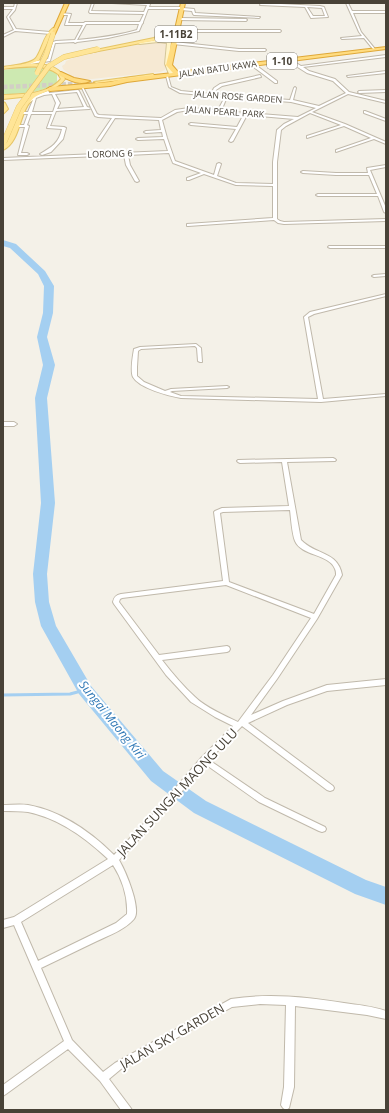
<svg xmlns="http://www.w3.org/2000/svg" width="389" height="1113" viewBox="0 0 389 1113" font-family="'Open Sans',sans-serif">
  <style>
    .commercial { fill: #f6e9d3 }
    .green { fill: #cde9b1 }
    .lines { fill: none; stroke-linecap: round; stroke-linejoin: round }
    .stream { stroke: #a4cff1; stroke-width: 3 }
    .river { fill: #a4cff1; fill-rule: evenodd }
    .primary-tunnel { stroke: #d2cec5; stroke-width: 4.5; stroke-dasharray: 4.5 2; stroke-linecap: butt }
    .minor-casing { stroke: #c0b9ab; stroke-width: 2 }
    .secondary-casing { stroke: #d4c698; stroke-width: 2 }
    .primary-casing { stroke: #e5c466; stroke-width: 2 }
    .trunk-casing { stroke: #dfa838; stroke-width: 2 }
    .minor { fill: #fff; fill-rule: evenodd }
    .secondary { fill: #fff4c8; fill-rule: evenodd }
    .primary { fill: #ffe597; fill-rule: evenodd }
    .trunk { fill: #ffdc80; fill-rule: evenodd }
    .primary-bridge-far1-casing { stroke: #e5c466; stroke-width: 5.5; stroke-linecap: butt }
    .primary-bridge-casing { stroke: #e5c466; stroke-width: 6; stroke-linecap: butt }
    .primary-bridge-far1 { stroke: #ffe597; stroke-width: 4.5 }
    .primary-bridge { stroke: #ffe597; stroke-width: 5.5 }
    .labels { text-anchor: middle; stroke-width: 4; stroke-linejoin: round; paint-order: stroke }
    .far-street-label { font-size: 9px; fill: #484237; stroke: #fff }
    .shield { fill: #fff; stroke: #7f7b73; stroke-width: 1 }
    .shield-label { font-size: 10px; font-weight: bold; fill: #484237 }
    .water-label { font-size: 12px; font-style: italic; fill: #2e77b5; stroke: #fff }
    .near-street-label { font-size: 13px; fill: #484237; stroke: #fff }
  </style>
  <rect width="100%" height="100%" fill="#f4f1e8"/>
  <path class="commercial" d="M153,42H167L168,44L166,67L165,70L160,72L82,80H77L63,69L62,66L65,64L66,61L78,56Z"/>
  <path class="green" d="M21,68C34,67 46,67 57,74V82C47,93 18,93 3,95V70Z"/>
  <g class="lines">
    <path class="stream" d="M3,695L70,694L85,690"/>
    <path class="river" d="M3,240L16,244L45,271L54,286L53,313L47,337L55,365L47,398L55,503L47,574L49,602L56,626L91,686L163,771L206,801L366,880L386,887V905L355,894L194,813L151,781L79,694L41,626L35,602L33,574L41,503L35,398L43,365L37,337L43,313L44,286L38,274L10,248L3,246Z"/>
    <path class="primary-tunnel" d="M3,87L97,83"/>
    <defs>
      <path id="minor" d="M15,3H17L15,10L9,17L16,29L50,32L51,34L15,31L3,37V35L14,30L7,17L13,9H3V7H14Z
        M92,3H94L91,11L144,12L147,5L112,3H149L150,4L149,7H182L183,8L194,9L195,13L260,17L259,18L194,15L193,14L192,11L181,10L180,9H148L143,22V23L142,24L139,31L108,38L77,42L75,43L74,42L57,43H55L50,61L30,64L31,62L48,59L53,42L56,41L75,40L83,25H65L68,15H62L61,13L71,14L68,23H84L85,22H140L144,14L90,13L89,12ZM86,24H139L137,30C117,36 98,38 77,40Z
        M261,3L320,6L324,7L328,17L311,18L305,7L260,5ZM307,7L322,8L325,16H313Z
        M346,3H348L352,11H386V13H353L361,32L375,49H373L364,38L342,39L341,38L362,36L359,32Z
        M179,18L246,19L247,20L246,21L178,20Z
        M176,30H280L281,31L280,32H175Z
        M174,42L239,49H265L266,50L265,51H239L173,44Z
        M386,55V57L303,67L309,71L335,79L349,92L386,101V103L348,94L312,112L345,124L386,142V144L374,139L336,152V150L371,138L344,126L307,138V136L341,125L310,113L286,126L281,130L277,162V219L280,221L284,222L386,219V221L284,224L278,223L274,220L188,226H187V224L273,218V186L236,185L204,174L189,180H187V178L201,173L173,163L169,153L128,155L130,165L139,181L137,182L135,181L126,165L124,155L3,160V158L168,151L164,139L138,140L136,139L138,138L163,137L162,132L146,133L144,132L146,131L161,130L159,120L115,118L100,141H98L97,140L112,118L98,117L95,116L81,86L83,87L97,114L99,115L161,118L175,110L189,108L218,110L225,97L180,93L169,87L166,76L167,75L168,76L171,87L181,91L211,94L214,88L220,84L260,75L261,77L222,86L216,90L214,94L290,100L294,88L295,87L296,88L293,100L319,106L346,93L333,81L307,73L288,61V59H290L301,66ZM227,97L291,102L316,108L298,117L221,111ZM189,110L244,114L237,127L191,123L189,124L191,125L236,129L229,141L231,142L233,141L247,115L294,119L284,124L277,130L273,162V184L236,183L217,176L221,164L219,163L217,164L214,175L175,161L167,138L162,120L177,112Z
        M251,63H253L277,81V83H275L251,65Z
        M386,71V73L348,77L347,76Z
        M78,90L79,91L87,107L91,108L89,109L56,111L50,126L64,127L66,128L63,139L51,152L42,155L40,154C52,147 59,143 62,129L47,128L52,114H31L27,125L29,126L21,153H27L29,154L27,155H18L25,127H15L13,126L15,125H24L28,114H21L19,113L21,112H28L33,100L27,104H25V102L37,95L48,91L49,92V93ZM77,92L84,107L57,109L60,103L55,94ZM52,94L56,103L53,112H32L36,98L44,95Z
        M386,90V92L359,93L358,92L359,91Z
        M365,111L386,119V121L364,113V111Z
        M386,165V167L370,170L386,208V213L384,212L378,196H318L316,195L318,194H377L369,175H336L303,173L301,172L303,171L336,173H368L367,168Z
        M329,246H386V248H330L328,247Z
        M386,274V276L374,277L372,276L374,275Z
        M386,294V296L314,314L308,317L323,399L386,394V396L321,402L181,398C169,396 139,388 133,377C130,371 133,355 134,349L140,347L196,344L201,348L202,362H200L198,361L197,348L195,346L141,349L138,351L137,367V376L144,382L165,391L171,389L227,386L229,387L227,388L172,391L170,392L181,396L318,399L304,317L310,312Z
        M3,422H14L17,424L14,426H3Z
        M333,458L335,459L336,460L335,461L287,462L301,540C315,555 338,551 342,575L317,619L277,679L251,715L283,701L327,685L386,679V685L327,691L287,705L248,723L333,786L334,788L333,790L330,791L327,790L242,726L209,760L265,798L325,827L326,829L325,831L322,832L319,831L259,802L205,764L161,816L119,860C125,870 142,909 134,919C126,929 108,936 97,941C78,950 60,959 41,968L72,1040L103,1072L115,1063L231,999C269,993 306,997 344,1003C358,1005 372,1006 386,1011V1019L367,1015L295,1006L294,1087L289,1108L286,1110L283,1108L281,1105L284,1087L286,1005L260,1004L232,1007L121,1069L109,1079L130,1107L132,1110H121L100,1081L68,1049L6,1094L3,1096V1085L64,1041L14,925L3,928V920L14,917L108,859C86,838 58,818 28,812C20,811 11,811 3,811V805C11,805 20,804 28,805C61,811 91,832 114,855L155,812L201,758L233,726L215,717L191,702L166,675L114,604L113,602C114,597 116,595 121,594L223,581L214,512L215,511L222,508L289,506L282,462L240,463L238,462L237,461L238,460ZM290,510C291,518 292,534 295,541C301,556 330,554 335,569C336,571 336,573 336,575L314,614L229,582L220,513L223,512ZM226,585L311,618L273,675L238,722C225,716 205,707 195,697C183,686 172,673 162,660L227,652L229,651L230,649L229,647L227,646L159,655L119,602L120,599L122,598ZM113,865C122,879 128,897 127,914L116,923L38,961L21,922Z"/>
      <path id="secondary" d="M158,40L171,42L169,64L173,72L180,73V75L169,74L165,64L167,43L158,42L140,44L138,43Z"/>
      <path id="primary" d="M53,28L57,29L51,35L39,60L30,64C44,64 59,65 65,79C56,92 39,90 30,102C19,115 20,142 3,150C3,144 9,138 11,132C17,120 19,104 31,96L3,99V95C21,94 48,95 61,79L58,74C43,63 21,67 3,69V67C12,65 30,65 36,58C43,48 43,36 53,28Z
        M175,28L179,29L157,40L88,53L86,52L154,38Z
        M153,74L155,76L96,83L94,82Z
        M3,102L5,103L8,109L3,114Z"/>
      <path id="trunk" d="M65,3H69L55,34L51,35Z
        M181,3H185L172,65L178,72L386,47V49L127,82L110,86L50,91L47,89L50,87L110,82L127,78L173,73L166,65L172,41L168,39L169,41L167,42L160,39L168,36L173,38Z
        M61,72L74,78L90,81C80,86 68,80 59,75V73Z"/>
    </defs>
    <use href="#minor" class="minor-casing"/>
    <use href="#secondary" class="secondary-casing"/>
    <use href="#primary" class="primary-casing"/>
    <use href="#trunk" class="trunk-casing"/>
    <use href="#minor" class="minor"/>
    <use href="#secondary" class="secondary"/>
    <use href="#primary" class="primary"/>
    <use href="#trunk" class="trunk"/>
    <defs>
      <path id="primary-bridge-far1" d="M37,73L46,55L53,34
        M26,97L49,66L64,57L98,49"/>
      <path id="primary-bridge" d="M4,142L19,107L27,96"/>
    </defs>
    <use href="#primary-bridge-far1" class="primary-bridge-far1-casing"/>
    <use href="#primary-bridge" class="primary-bridge-casing"/>
    <use href="#primary-bridge-far1" class="primary-bridge-far1"/>
    <use href="#primary-bridge" class="primary-bridge"/>
  </g>
  <g class="labels">
    <g class="far-street-label">
      <text transform="translate(218 69) rotate(-8)" y="3">JALAN BATU KAWA</text>
      <text transform="translate(238 97) rotate(4)" y="3">JALAN ROSE GARDEN</text>
      <text transform="translate(225 112) rotate(4)" y="3">JALAN PEARL PARK</text>
      <text transform="translate(110 154) rotate(-2)" y="3">LORONG 6</text>
    </g>
    <g class="shield">
      <rect x="155" y="26" width="42" height="16" rx="3"/>
      <rect x="267" y="53" width="30" height="16" rx="3"/>
    </g>
    <g class="shield-label">
      <text x="176" y="38">1-11B2</text>
      <text x="282" y="65">1-10</text>
    </g>
    <g class="water-label">
      <text transform="translate(112 720) rotate(51)" y="4">Sungai Maong Kiri</text>
    </g>
    <g class="near-street-label">
      <text transform="translate(177 792) rotate(-47)" y="5">JALAN SUNGAI MAONG ULU</text>
      <text transform="translate(172 1036) rotate(-30)" y="5">JALAN SKY GARDEN</text>
    </g>
  </g>
  <rect width="389" height="1113" fill="none" stroke="#484237" stroke-width="8"/>
</svg>
